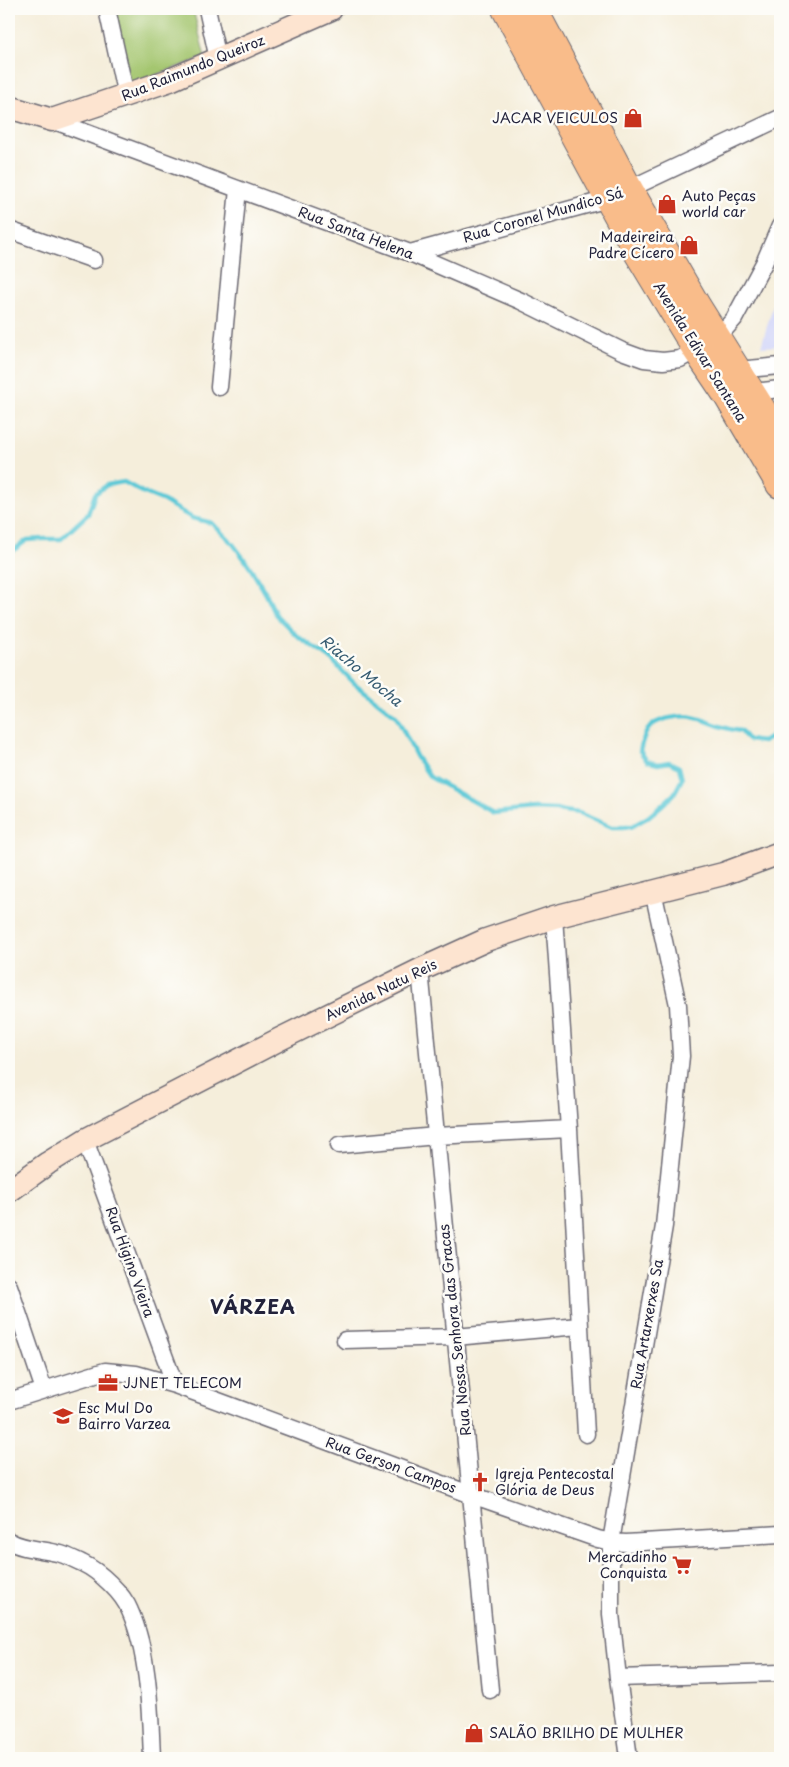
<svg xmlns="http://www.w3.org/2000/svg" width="789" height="1767" viewBox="0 0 789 1767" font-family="'Playpen Sans',sans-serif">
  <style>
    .built { fill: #d4d8f9 }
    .green { fill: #a4c66f; stroke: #637455 }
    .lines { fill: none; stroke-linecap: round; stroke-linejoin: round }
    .stream { stroke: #5ec9d7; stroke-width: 4.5 }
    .street-casing { stroke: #6c6973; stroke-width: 19 }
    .secondary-casing { stroke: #6c6973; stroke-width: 25 }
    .highway-casing { stroke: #6c6973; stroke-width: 30 }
    .street { stroke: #fff; stroke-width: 16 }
    .secondary { stroke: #fde4d0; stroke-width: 22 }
    .highway { stroke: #f9bc8a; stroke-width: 28 }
    .labels { text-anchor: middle; stroke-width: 5; stroke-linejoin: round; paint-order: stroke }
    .street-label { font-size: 14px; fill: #22223b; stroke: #fdfcf7 }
    .poi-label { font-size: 14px; fill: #22223b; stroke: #fdfcf7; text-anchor: start }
    .water-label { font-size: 15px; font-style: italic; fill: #375c72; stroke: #fdfcf7 }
    .district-label { font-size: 19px; font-weight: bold; letter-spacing: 1px; fill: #22223b; stroke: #fdfcf7 }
  </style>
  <rect width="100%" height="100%" fill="#fdfcf7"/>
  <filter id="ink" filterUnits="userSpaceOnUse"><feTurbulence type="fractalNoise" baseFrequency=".02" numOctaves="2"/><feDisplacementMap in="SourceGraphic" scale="10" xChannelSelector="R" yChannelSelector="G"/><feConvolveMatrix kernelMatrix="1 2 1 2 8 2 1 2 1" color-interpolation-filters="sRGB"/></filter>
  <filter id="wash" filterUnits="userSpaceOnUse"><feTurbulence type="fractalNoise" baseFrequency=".0096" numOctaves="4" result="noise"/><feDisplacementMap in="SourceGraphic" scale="20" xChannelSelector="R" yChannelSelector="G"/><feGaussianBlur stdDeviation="1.12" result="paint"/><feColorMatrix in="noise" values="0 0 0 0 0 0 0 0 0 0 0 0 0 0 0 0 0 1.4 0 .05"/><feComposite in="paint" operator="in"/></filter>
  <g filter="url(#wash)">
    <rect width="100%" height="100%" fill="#f5eedb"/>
    <path class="built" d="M780,281V346L761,347Z"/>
    <path class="green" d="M113,9H193L205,57L130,84Z"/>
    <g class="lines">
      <path class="stream" d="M9,554L27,540L43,539H61L88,514L95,494L107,485L124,482L142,492L164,501L192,518L212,523L233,544L248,564L266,594L276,615L297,636L330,658L354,683L396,716L416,756L430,777L494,813L533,809L556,810L579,813L612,827H631L648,817L661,806L674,794L682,779L679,767L669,762L658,764L647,761L640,751C645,727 652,720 676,717C681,717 687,715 692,717C709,720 723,730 741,731L748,740L763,742L774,735L780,740"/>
    </g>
  </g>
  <g filter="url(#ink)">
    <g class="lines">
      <defs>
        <path id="street" d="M107,9L126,96
          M207,9L218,59
          M52,120L410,253L521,301L622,351L644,359L663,361L680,359L717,338L734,319L764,263L780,226
          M9,230L94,260
          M410,253L608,199L780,118
          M737,370L780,366
          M219,387L238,189
          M745,393L780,389
          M554,917L569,1129L586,1434
          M420,970L490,1690
          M85,1140L175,1385
          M339,1145L436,1136L569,1129
          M9,1286L44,1390
          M345,1340L455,1337L579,1326
          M9,1401L105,1371L136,1374L175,1385L472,1495L598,1539L611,1542L626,1543L780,1534
          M9,1541C24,1550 44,1549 61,1554C68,1556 75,1560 82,1563C99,1571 123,1593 130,1611C149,1654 150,1711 152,1758
          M618,1678L780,1673
          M629,1758L618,1678L611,1614V1542L664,1226L681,1056L678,1005L653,891"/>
        <path id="secondary" d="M9,107L52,120L170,80L331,9
          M9,1191L48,1163L85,1140L280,1039L420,970L486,940L554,917L723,874L780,853"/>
        <path id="highway" d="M506,9L639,254L697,350L728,396L780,484
          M533,9L629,190L697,307L780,439"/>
      </defs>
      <use href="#street" class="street-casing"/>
      <use href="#secondary" class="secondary-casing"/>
      <use href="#highway" class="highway-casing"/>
      <use href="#street" class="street"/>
      <use href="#secondary" class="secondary"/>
      <use href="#highway" class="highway"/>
    </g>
  </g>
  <defs>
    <symbol id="shop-bare" viewBox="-9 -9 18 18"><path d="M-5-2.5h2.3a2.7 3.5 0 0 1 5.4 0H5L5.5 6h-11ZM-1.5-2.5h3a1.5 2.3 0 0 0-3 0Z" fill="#c8321e" stroke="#fdfcf7" stroke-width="2.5" paint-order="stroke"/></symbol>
    <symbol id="office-bare" viewBox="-9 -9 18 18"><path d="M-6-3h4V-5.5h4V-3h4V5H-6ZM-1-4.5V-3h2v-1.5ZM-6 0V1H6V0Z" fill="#c8321e" stroke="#fdfcf7" stroke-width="2.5" paint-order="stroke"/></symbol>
    <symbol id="school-bare" viewBox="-9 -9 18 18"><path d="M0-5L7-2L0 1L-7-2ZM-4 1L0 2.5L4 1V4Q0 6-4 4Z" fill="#c8321e" stroke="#fdfcf7" stroke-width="2.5" paint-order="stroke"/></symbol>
    <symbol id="church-bare" viewBox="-9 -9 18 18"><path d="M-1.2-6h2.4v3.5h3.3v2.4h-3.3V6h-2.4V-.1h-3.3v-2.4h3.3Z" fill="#c8321e" stroke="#fdfcf7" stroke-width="2.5" paint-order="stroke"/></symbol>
    <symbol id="supermarket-bare" viewBox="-9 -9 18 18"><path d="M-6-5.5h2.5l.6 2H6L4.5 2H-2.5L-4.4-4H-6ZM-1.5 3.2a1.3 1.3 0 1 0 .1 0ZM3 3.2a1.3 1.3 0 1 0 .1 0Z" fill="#c8321e" stroke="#fdfcf7" stroke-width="2.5" paint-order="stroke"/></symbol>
  </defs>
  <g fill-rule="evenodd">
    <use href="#shop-bare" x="619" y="104" width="28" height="28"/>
    <use href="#shop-bare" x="653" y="190" width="28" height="28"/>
    <use href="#shop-bare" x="675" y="231" width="28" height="28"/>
    <use href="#office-bare" x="94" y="1369" width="28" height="28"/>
    <use href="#school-bare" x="49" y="1402" width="28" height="28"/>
    <use href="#church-bare" x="466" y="1468" width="28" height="28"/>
    <use href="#supermarket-bare" x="668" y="1551" width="28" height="28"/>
    <use href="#shop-bare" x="460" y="1719" width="28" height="28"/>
  </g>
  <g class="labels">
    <g class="street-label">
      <text transform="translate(193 68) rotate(-22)" y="5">Rua Raimundo Queiroz</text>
      <text transform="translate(543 215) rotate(-16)" y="5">Rua Coronel Mundico Sá</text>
      <text transform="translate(356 233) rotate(21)" y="5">Rua Santa Helena</text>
      <text transform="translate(700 352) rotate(58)" y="5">Avenida Edivar Santana</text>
      <text transform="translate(381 990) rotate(-26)" y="5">Avenida Natu Reis</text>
      <text transform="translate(130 1262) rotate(70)" y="5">Rua Higino Vieira</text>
      <text transform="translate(647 1324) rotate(-80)" y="5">Rua Artarxerxes Sa</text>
      <text transform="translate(455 1330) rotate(-96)" y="5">Rua Nossa Senhora das Gracas</text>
      <text transform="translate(391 1465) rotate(20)" y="5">Rua Gerson Campos</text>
    </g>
    <g class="poi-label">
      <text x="618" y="123" text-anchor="end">JACAR VEICULOS</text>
      <text x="682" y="201">Auto Peças<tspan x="682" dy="16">world car</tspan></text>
      <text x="674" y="242" text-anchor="end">Madeireira<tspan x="674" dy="16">Padre Cícero</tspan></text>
      <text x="123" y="1388">JJNET TELECOM</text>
      <text x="78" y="1413">Esc Mul Do<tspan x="78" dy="16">Bairro Varzea</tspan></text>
      <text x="495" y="1479">Igreja Pentecostal<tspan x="495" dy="16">Glória de Deus</tspan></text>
      <text x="667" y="1562" text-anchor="end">Mercadinho<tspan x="667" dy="16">Conquista</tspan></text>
      <text x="489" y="1738">SALÃO BRILHO DE MULHER</text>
    </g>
    <g class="water-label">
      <text transform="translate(361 671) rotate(40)" y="5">Riacho Mocha</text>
    </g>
    <g class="district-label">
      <text x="253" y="1314">VÁRZEA</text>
    </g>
  </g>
  <rect width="789" height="1767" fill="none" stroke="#fdfcf7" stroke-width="30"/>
</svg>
